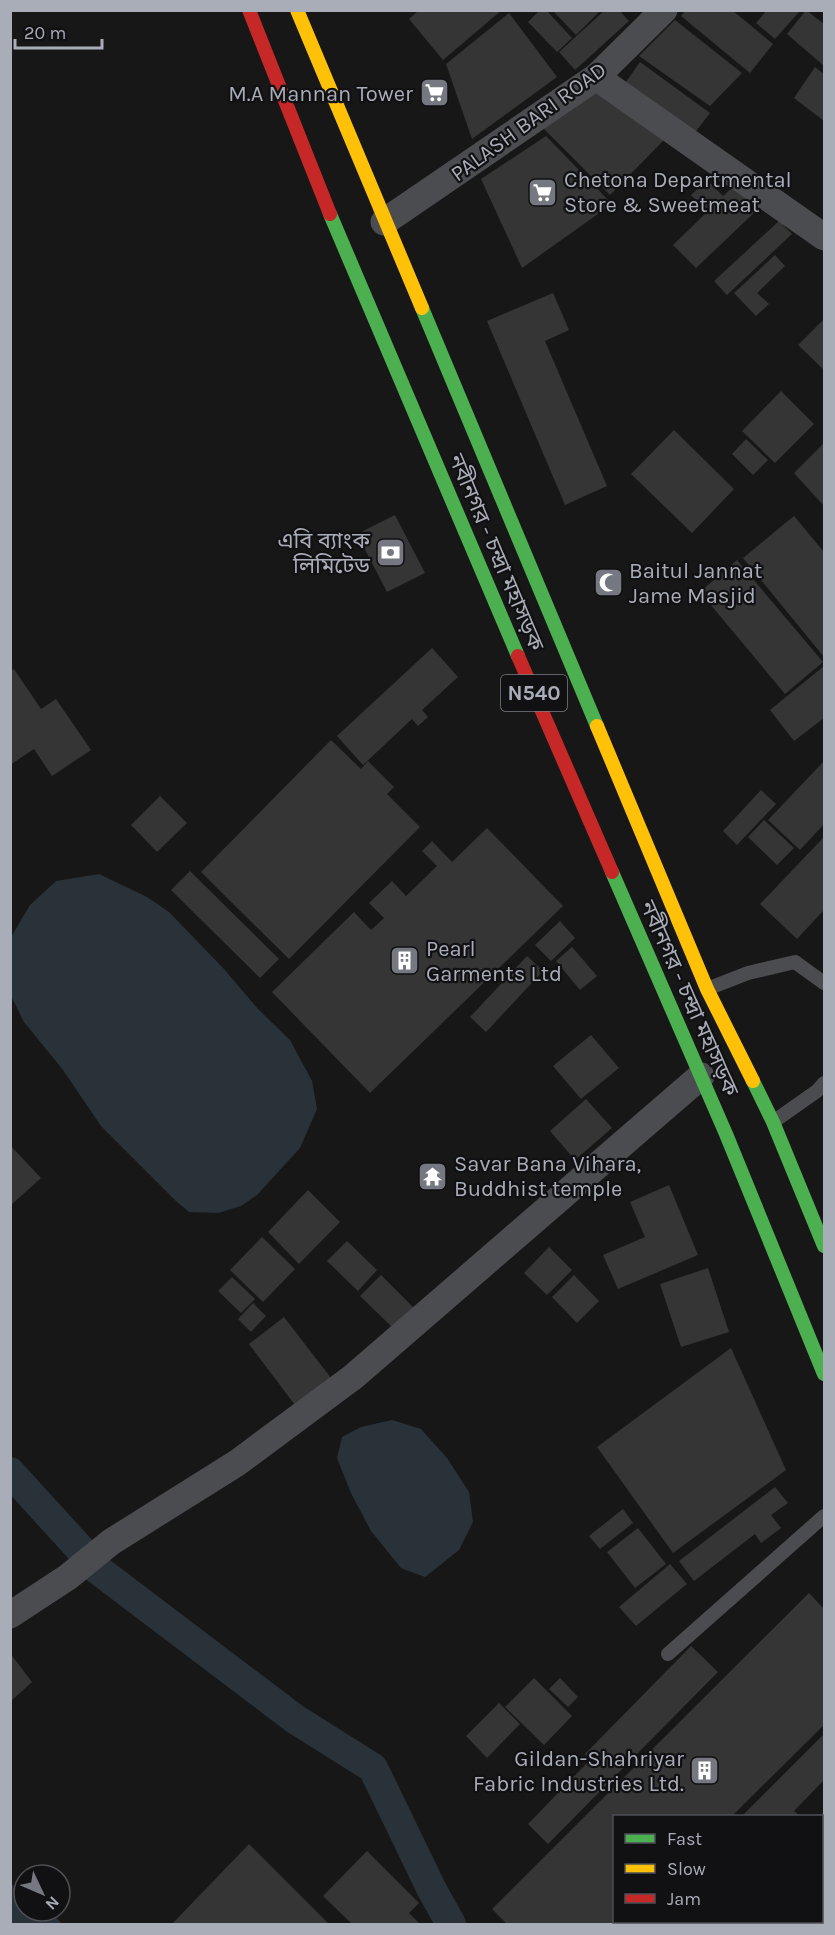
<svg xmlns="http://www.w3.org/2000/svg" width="835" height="1935" viewBox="0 0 835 1935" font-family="Karla,'Noto Sans Bengali',sans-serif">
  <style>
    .water { fill: #2a3239 }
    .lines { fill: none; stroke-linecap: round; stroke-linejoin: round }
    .canal { stroke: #2a3239; stroke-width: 30 }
    .building { fill: #353536 }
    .lane { stroke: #4b4c50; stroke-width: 14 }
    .street { stroke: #4b4c50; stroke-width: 27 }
    .fast { stroke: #4caf50; stroke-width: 14 }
    .slow { stroke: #ffc107; stroke-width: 14 }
    .jam { stroke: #c62828; stroke-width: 14 }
    .labels { text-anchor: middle; stroke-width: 4.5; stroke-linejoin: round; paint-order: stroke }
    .shield { fill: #111113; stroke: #7b7e86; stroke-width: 1.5 }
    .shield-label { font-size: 21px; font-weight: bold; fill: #a8adb8 }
    .poi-label { font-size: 22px; fill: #a8adb8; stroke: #111113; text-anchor: start }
    .street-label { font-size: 22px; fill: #a8adb8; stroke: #111113 }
  </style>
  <rect width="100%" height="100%" fill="#171717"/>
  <path class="water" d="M99,874L147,897L169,912L224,969L258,1009L290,1040L312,1081L317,1109L300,1148L257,1195L241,1206L218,1213L189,1212L176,1201L101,1126L63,1070L24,1022L11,996V937L30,905L56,881Z
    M392,1420L421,1429L447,1458L469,1492L473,1522L459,1550L425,1577L401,1568L371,1531L351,1493L337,1458L342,1437L361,1427Z
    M11,1884L24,1892V1911H50L62,1924H11Z"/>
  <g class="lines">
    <path class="canal" d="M10,1472L80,1549
      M97,1569L295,1719L373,1768L432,1890L451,1924"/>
  </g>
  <path class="building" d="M419,10H502L443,60L409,19Z
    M540,10H546L572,38L557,52L528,22Z
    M552,10H601L576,35Z
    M605,10H619L629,21L575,70L559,52Z
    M686,10H732L773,44L750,73L681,16Z
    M767,10H797L799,12L775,39L756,23Z
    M806,10L824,24V66L787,34Z
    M509,13L557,77L472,139L446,64Z
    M675,20L742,73L710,106L639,56Z
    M640,62L710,113L690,139L621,89Z
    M815,67L824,74V121L794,98Z
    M594,88L665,139L610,195L541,126Z
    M546,136L612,204L522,268L481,179Z
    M707,180L723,196L734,186L757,210L696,268L673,245L707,212L691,195Z
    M779,221L792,234L727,295L714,281Z
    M775,255L785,266L757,293L769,304L756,316L734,293Z
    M553,293L569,330L545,341L607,486L565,505L487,321Z
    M824,319V370L798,345Z
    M781,391L814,424L775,463L742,431Z
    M674,430L734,489L692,533L631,474Z
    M746,439L768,460L753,475L732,454Z
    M824,443V506L794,473Z
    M395,515L425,573L387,592L357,534Z
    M794,516L824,552V657L743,558Z
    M737,560L823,662L785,694L700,592Z
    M432,648L458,677L422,710L428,717L418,726L412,719L363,765L337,736Z
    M824,666V718L794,741L770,710Z
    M14,669L41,709L56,699L91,750L52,776L34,749L10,765V671Z
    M331,740L361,769L368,761L394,787L387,794L420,827L289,959L201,872Z
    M824,761V824L800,850L768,820Z
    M761,790L776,804L737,845L723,831Z
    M160,796L187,823L157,852L131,825Z
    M764,820L794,848L777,865L748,837Z
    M487,828L563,906L370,1093L272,992L354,912L371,930L384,918L369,903L392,881L406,896L437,866L422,851L432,841L452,862Z
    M823,838L824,840V910L797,939L760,904Z
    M190,871L279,959L260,978L171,890Z
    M560,921L575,938L551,961L535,945Z
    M572,947L597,976L580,990L556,961Z
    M527,956L543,971L486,1032L470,1017Z
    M591,1035L619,1068L581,1099L553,1066Z
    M586,1099L612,1128L575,1160L550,1131Z
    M10,1145L41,1178L10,1206Z
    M669,1185L698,1255L618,1289L603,1255L645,1237L630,1202Z
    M308,1190L340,1222L299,1264L268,1232Z
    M262,1237L295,1269L263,1302L230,1270Z
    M347,1241L377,1270L358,1291L327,1261Z
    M549,1247L572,1270L547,1295L524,1273Z
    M708,1268L729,1332L681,1347L660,1284Z
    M381,1275L414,1308L394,1329L360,1296Z
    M574,1275L599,1301L577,1323L552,1297Z
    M232,1277L255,1299L241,1313L218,1291Z
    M253,1303L266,1316L251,1332L238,1319Z
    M284,1317L331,1378L295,1405L249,1344Z
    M731,1348L786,1470L673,1553L597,1447Z
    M775,1487L788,1503L771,1515L781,1528L761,1543L755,1534L694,1581L679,1561Z
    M623,1509L633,1523L600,1549L589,1536Z
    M638,1528L666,1564L635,1588L607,1552Z
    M670,1564L687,1584L636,1626L619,1607Z
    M809,1593L824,1609V1725L732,1816H614V1922H667L664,1924H507L492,1909Z
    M691,1646L718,1672L548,1844L528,1824L590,1760L585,1754Z
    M10,1653L32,1682L10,1702Z
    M534,1678L572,1716L544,1745L505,1707Z
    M560,1678L578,1697L568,1707L549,1689Z
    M499,1703L520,1724L487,1758L466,1736Z
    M824,1734V1780L794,1811L800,1816H742Z
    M824,1812V1924H776L773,1922H822V1816H820Z
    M249,1844L329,1924H172Z
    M367,1851L419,1903L409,1913L420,1924H352L323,1896Z
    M683,1922H735L738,1924H679Z"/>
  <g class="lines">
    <path class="lane" d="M707,989L748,973L795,962L824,983
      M773,1122L817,1091L824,1083
      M668,1654L824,1516"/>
    <path class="street" d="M596,77L824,237
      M384,222L596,77L664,10
      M10,1615L68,1577L111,1542L237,1463L353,1377L701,1076"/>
    <path class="fast" d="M330,214L518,656
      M422,308L597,726
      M612,872L726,1134L824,1374
      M753,1081L773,1122L824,1246"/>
    <path class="slow" d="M297,10L422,308
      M597,726L707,989L753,1081"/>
    <path class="jam" d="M249,10L330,214
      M518,656L612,872"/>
  </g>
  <defs>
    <symbol id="supermarket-square" viewBox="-11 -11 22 22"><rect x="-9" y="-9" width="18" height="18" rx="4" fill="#757880" stroke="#111113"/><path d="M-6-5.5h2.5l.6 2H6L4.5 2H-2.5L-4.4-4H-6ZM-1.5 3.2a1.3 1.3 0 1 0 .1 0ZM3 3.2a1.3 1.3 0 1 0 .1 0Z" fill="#fff"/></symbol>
    <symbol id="bank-square" viewBox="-11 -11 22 22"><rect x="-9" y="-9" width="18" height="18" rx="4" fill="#757880" stroke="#111113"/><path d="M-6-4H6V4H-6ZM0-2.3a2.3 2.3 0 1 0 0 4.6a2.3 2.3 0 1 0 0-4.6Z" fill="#fff"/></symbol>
    <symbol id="mosque-square" viewBox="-11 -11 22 22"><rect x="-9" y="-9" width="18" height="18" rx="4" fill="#757880" stroke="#111113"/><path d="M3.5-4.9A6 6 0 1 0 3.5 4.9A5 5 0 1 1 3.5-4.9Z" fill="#fff"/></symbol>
    <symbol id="building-square" viewBox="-11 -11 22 22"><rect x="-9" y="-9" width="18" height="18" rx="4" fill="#757880" stroke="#111113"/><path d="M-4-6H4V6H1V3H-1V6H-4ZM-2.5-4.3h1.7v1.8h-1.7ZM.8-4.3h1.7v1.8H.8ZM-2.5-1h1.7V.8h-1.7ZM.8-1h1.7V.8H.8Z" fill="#fff"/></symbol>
    <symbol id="temple-square" viewBox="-11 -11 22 22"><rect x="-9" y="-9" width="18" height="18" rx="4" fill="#757880" stroke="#111113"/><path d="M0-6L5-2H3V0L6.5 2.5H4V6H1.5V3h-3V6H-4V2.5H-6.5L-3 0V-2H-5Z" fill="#fff"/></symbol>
  </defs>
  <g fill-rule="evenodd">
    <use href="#supermarket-square" x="418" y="76" width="33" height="33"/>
    <use href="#supermarket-square" x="526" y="176" width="33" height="33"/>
    <use href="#bank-square" x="374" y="536" width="33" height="33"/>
    <use href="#mosque-square" x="592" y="566" width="33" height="33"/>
    <use href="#building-square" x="388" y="944" width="33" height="33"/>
    <use href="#temple-square" x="416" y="1160" width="33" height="33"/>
    <use href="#building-square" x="688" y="1754" width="33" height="33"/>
  </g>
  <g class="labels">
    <rect class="shield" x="501" y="675" width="66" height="36" rx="4.5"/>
    <g class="shield-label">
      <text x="534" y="700">N540</text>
    </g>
    <g class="poi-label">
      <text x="413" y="101" text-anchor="end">M.A Mannan Tower</text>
      <text x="564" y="187">Chetona Departmental<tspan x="564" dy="25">Store &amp; Sweetmeat</tspan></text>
      <text x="370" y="548" text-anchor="end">এবি ব্যাংক<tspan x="370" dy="25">লিমিটেড</tspan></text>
      <text x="629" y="578">Baitul Jannat<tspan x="629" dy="25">Jame Masjid</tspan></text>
      <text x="426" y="956">Pearl<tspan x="426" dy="25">Garments Ltd</tspan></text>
      <text x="454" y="1171">Savar Bana Vihara,<tspan x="454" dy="25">Buddhist temple</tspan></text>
      <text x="684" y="1766" text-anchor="end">Gildan-Shahriyar<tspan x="684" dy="25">Fabric Industries Ltd.</tspan></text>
    </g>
    <g class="street-label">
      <text transform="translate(528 121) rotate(-36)" y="8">PALASH BARI ROAD</text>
      <text transform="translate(497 552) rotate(67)" y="8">নবীনগর - চন্দ্রা মহাসড়ক</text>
      <text transform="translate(690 998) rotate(66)" y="8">নবীনগর - চন্দ্রা মহাসড়ক</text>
    </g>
  </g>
  <rect width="835" height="1935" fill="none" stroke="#a8adb8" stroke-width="24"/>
  <rect x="613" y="1815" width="210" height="108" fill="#111113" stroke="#4d4f55" stroke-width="1.5"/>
  <rect x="625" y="1834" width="30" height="9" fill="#4caf50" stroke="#4d4f55" stroke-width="1.5"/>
  <text x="667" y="1845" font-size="18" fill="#a8adb8">Fast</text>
  <rect x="625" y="1864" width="30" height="9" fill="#ffc107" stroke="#4d4f55" stroke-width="1.5"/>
  <text x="667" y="1875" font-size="18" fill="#a8adb8">Slow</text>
  <rect x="625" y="1894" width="30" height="9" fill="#c62828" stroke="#4d4f55" stroke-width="1.5"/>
  <text x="667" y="1905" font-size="18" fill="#a8adb8">Jam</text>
  <g transform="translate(42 1893) rotate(134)"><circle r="28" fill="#111113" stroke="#4d4f55" stroke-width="1.5"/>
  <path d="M0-4.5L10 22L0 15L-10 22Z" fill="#757880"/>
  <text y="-9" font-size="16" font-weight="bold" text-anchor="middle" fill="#a8adb8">N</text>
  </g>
  <path d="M15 39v9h87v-9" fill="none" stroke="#a8adb8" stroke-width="3"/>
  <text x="24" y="39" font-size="18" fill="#a8adb8" stroke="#111113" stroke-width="4.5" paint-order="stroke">20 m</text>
</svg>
